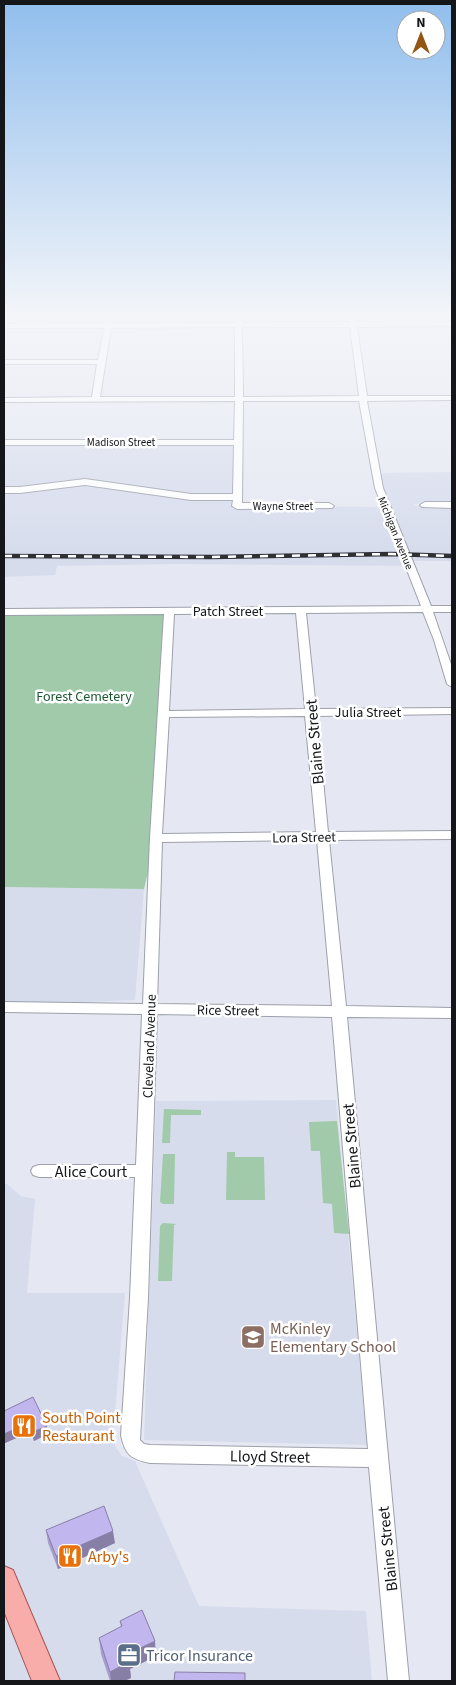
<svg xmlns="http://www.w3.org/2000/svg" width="456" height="1685" viewBox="0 0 456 1685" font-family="'Source Sans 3',sans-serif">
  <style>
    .built { fill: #d7dced }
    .green { fill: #a0caaa }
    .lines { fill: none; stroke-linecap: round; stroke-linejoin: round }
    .minor-casing { stroke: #9da0aa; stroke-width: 2 }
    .major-casing { stroke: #a55554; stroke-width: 2 }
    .minor { fill: #fff; fill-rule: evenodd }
    .major { fill: #f8adab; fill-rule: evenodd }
    .rail-casing { stroke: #2e3034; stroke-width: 4.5 }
    .rail { stroke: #fff; stroke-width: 2.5; stroke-dasharray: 8; stroke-linecap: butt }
    .wall { fill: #a79dce }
    .shaded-wall { fill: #887fa7 }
    .building { fill: #c2b6ef; stroke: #887fa7 }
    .labels { text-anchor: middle; stroke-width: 5; stroke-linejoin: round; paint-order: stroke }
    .far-street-label { font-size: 11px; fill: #141619; stroke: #fff }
    .street-label { font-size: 14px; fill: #141619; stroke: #fff }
    .park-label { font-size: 14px; fill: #1c5730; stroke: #fff }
    .near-street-label { font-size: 16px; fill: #141619; stroke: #fff }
    .near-education-label { font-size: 16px; fill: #785e54; stroke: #fff; text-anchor: start }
    .near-food-label { font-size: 16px; fill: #c56008; stroke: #fff; text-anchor: start }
    .near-service-label { font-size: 16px; fill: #4e5e75; stroke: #fff; text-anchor: start }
  </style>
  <rect width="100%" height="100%" fill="#e5e8f2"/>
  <path class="built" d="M238,442L237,506L384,507L376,473L452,472V503L414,504L416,506L452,505V561H407L408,566L178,564L57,566L55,575L4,577V443Z
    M4,887L144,889L135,1000L4,1005Z
    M336,1100L367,1445L144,1440L156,1101Z
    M4,1184H7L21,1196L35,1199L27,1293H125L113,1437L115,1446L122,1456L135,1461L199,1606L366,1611L372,1681H4Z"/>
  <path class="green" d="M4,612H169L156,838L144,889L4,887Z
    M164,1109L201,1110V1115H171L170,1143H162Z
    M337,1121L349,1234L334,1233L332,1204L323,1203L320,1151H311L309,1122Z
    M227,1152H235V1157H264L265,1200H226Z
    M163,1154H175L174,1204H163L160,1202Z
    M163,1223L177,1224L174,1225L172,1281H158L160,1226Z"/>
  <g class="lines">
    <defs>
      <path id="minor" d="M106,317H112V323H235V317H241L242,323L349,322V317H355L356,322H452V326L357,327L367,396H452V400L367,401L383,488L431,606H452V612H433L452,667V687L447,684L434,640L423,612L306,613L316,709L452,708V714L317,716L328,832L452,831V839L329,840L346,1006L452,1008V1018L347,1017L409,1681H388L369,1467L150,1463C131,1459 125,1455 121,1435L130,1298L135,1177H39L33,1175L31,1171L33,1167L39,1165H136L142,1014L4,1012V1002L143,1004L150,838L164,614L4,615V609L421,606L375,488L359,401H243L242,503H329L334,506L332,508L237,509L232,506L233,500H191L85,485L20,493H4V487H20L85,479L191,494H233L234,445H4V440H234L235,401L4,402V398L92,397L97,364H4V360H98L104,328H4V324L105,323ZM235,327V397H100L111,328ZM242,327H350L359,396L243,397ZM296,613L305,709L169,711L174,614ZM305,716L316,832L162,834L169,717ZM317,840L332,1006L157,1004L162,842ZM157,1014L332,1017L368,1449L150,1445L144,1444L140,1440L148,1298Z
        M425,502H452V508L422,507L420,505Z"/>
      <path id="major" d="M4,1566L13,1570L60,1681H32L4,1611Z"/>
    </defs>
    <use href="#minor" class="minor-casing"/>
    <use href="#major" class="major-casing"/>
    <use href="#minor" class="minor"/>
    <use href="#major" class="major"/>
    <defs>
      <path id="rail" d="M4,556L211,557L392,554L452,556"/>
    </defs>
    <use href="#rail" class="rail-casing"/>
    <use href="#rail" class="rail"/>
  </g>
  <path class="wall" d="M4,1411L48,1434L34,1441L30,1432L5,1443L4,1441Z
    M46,1530L115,1543L58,1569L48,1543Z
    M120,1621L156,1656L130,1669L131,1678L124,1681H110L101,1654L99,1638L121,1627Z"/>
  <path class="shaded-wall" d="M29,1423L30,1432L5,1443L4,1434Z
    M47,1426L48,1434L34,1441L33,1432Z
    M113,1531L115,1543L58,1569L56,1556Z
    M155,1641L156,1656L130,1669L131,1678L124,1681H111L110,1672L126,1655Z"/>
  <path class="building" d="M33,1397L47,1426L33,1432L29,1423L4,1434V1411Z
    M104,1506L113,1531L56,1556L46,1530Z
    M142,1610L155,1641L126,1655L129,1662L110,1672L99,1638L122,1626L120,1621Z
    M175,1672L245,1673V1681H174Z"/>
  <linearGradient id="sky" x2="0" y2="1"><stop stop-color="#91beed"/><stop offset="0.57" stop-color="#f3f5f9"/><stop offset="1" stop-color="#f3f5f9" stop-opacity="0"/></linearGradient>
  <rect width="456" height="553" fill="url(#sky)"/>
  <defs>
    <symbol id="school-square" viewBox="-11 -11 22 22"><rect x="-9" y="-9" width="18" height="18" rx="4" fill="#8d6e63" stroke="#fff"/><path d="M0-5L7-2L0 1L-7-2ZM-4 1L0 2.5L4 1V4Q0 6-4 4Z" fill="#fff"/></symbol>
    <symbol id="restaurant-square" viewBox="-11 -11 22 22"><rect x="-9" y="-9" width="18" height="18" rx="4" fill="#e8710a" stroke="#fff"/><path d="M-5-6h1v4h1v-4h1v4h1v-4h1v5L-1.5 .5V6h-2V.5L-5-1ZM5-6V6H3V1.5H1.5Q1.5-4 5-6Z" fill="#fff"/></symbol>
    <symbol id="office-square" viewBox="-11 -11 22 22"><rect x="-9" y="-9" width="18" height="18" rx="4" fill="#5c6f8a" stroke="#fff"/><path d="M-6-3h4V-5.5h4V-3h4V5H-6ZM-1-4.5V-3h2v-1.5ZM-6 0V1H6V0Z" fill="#fff"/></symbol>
  </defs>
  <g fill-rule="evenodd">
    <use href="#school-square" x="239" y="1323" width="28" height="28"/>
    <use href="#restaurant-square" x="10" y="1412" width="28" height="28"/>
    <use href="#restaurant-square" x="56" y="1542" width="28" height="28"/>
    <use href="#office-square" x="115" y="1641" width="28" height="28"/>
  </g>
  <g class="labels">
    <g class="far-street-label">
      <text x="121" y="446">Madison Street</text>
      <text x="283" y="510">Wayne Street</text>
      <text transform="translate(396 533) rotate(68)" y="4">Michigan Avenue</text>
    </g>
    <g class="street-label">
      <text x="228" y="616">Patch Street</text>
      <text x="368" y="717">Julia Street</text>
      <text transform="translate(304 837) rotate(-1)" y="5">Lora Street</text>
      <text transform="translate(228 1010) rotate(1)" y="5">Rice Street</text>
      <text transform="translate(149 1046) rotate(-88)" y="5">Cleveland Avenue</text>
    </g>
    <g class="park-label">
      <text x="84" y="701">Forest Cemetery</text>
    </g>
    <g class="near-street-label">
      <text transform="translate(314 742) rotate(-95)" y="6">Blaine Street</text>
      <text transform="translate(351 1146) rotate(-95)" y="6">Blaine Street</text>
      <text x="91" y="1177">Alice Court</text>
      <text transform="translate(270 1456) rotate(1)" y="6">Lloyd Street</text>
      <text transform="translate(387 1549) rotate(-96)" y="6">Blaine Street</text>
    </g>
    <g class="near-education-label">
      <text x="270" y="1334">McKinley<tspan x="270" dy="18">Elementary School</tspan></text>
    </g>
    <g class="near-food-label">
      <text x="42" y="1423">South Point<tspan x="42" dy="18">Restaurant</tspan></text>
      <text x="88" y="1562">Arby's</text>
    </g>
    <g class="near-service-label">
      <text x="146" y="1661">Tricor Insurance</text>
    </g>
  </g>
  <rect width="456" height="1685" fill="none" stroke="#141619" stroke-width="10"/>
  <g transform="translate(421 35)"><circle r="24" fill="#ffffff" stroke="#a1a2a3"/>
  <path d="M0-4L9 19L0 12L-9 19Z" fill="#905612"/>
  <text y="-8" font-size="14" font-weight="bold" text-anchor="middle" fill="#141619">N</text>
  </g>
</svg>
